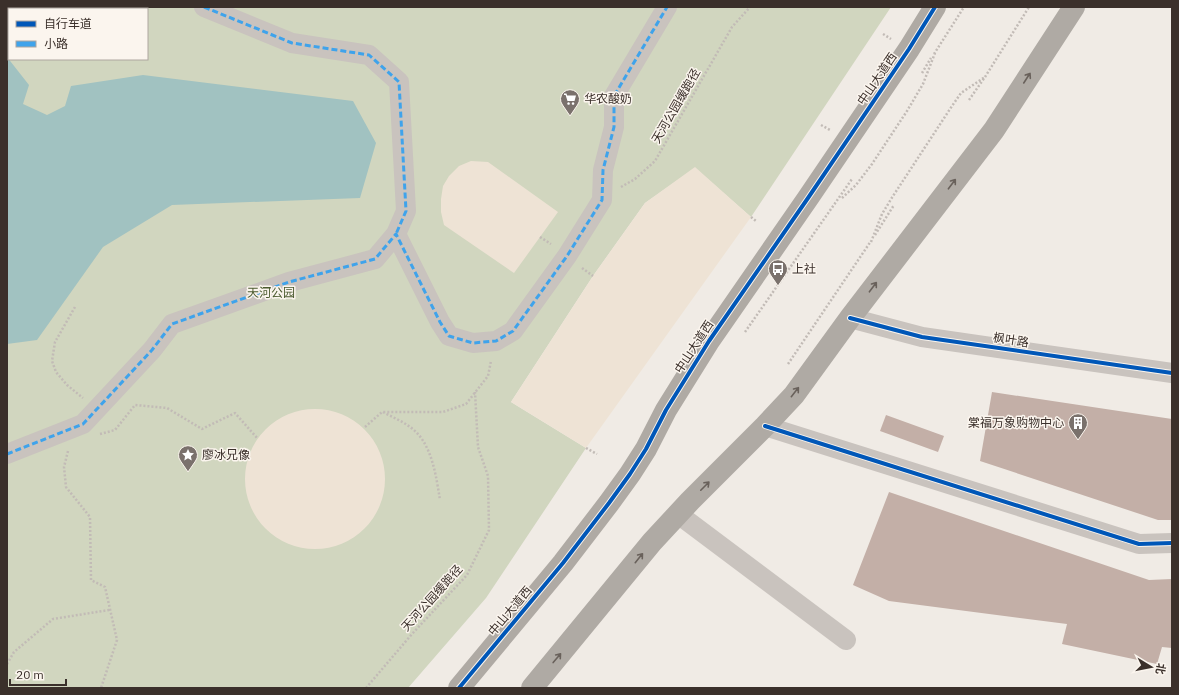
<svg xmlns="http://www.w3.org/2000/svg" width="1179" height="695" viewBox="0 0 1179 695" font-family="'IBM Plex Sans','Noto Sans SC',sans-serif">
  <style>
    .green { fill: #d1d6bf; fill-rule: evenodd }
    .plaza { fill: #eee3d5 }
    .water { fill: #a1c2c1 }
    .building { fill: #c3afa7 }
    .lines { fill: none; stroke-linecap: round; stroke-linejoin: round }
    .path { stroke: #c2bbb6; stroke-width: 2.5; stroke-dasharray: 2 2; stroke-linecap: butt }
    .minor { stroke: #c9c3be; stroke-width: 20 }
    .highway { stroke: #afaaa4; stroke-width: 22 }
    .quiet { stroke: #3fa3eb; stroke-width: 3; stroke-dasharray: 6 3; stroke-linecap: butt }
    .cycleway-casing { stroke: #fbf5ee; stroke-width: 6 }
    .cycleway { stroke: #0057b8; stroke-width: 4 }
    .oneway { stroke: #69615b }
    .labels { text-anchor: middle; stroke-width: 3; stroke-linejoin: round; paint-order: stroke }
    .street-label { font-size: 12px; fill: #3b302b; stroke: #fbf5ee }
    .poi-label { font-size: 12px; fill: #3b302b; stroke: #fbf5ee; text-anchor: start }
    .park-label { font-size: 12px; fill: #4a5a2e; stroke: #fbf5ee }
  </style>
  <rect width="100%" height="100%" fill="#f0ebe5"/>
  <path class="green" d="M7,7H891L751,217L695,168L645,203L593,276L511,402L586,448L486,598L408,688H7ZM9,9H147V59H9Z"/>
  <path class="plaza" d="M471,161L488,162L558,212L514,273L444,225L441,212V199L443,186L449,176L459,166Z
    M695,167L751,217L586,448L511,402L593,276L645,203Z
    M245 479a70 70 0 1 1 140 0a70 70 0 1 1-140 0Z"/>
  <path class="water" d="M7,57L29,85L23,104L47,115L65,106L71,86L143,75L353,101L376,143L360,198L172,205L103,247L37,340L7,344Z"/>
  <path class="building" d="M992,392L1172,419V520H1158L980,461Z
    M886,415L944,436L938,452L880,431Z
    M889,492L1149,580L1172,579V648L1162,647L1157,664L1062,644L1067,624L889,601L853,585Z"/>
  <g class="lines">
    <path class="path" d="M883,34L891,39
      M934,54L964,7
      M922,73L931,58
      M969,100L985,77L1029,7
      M821,125L830,130
      M621,187L635,179L655,161L732,27L750,7
      M842,198L856,185L872,164L907,111L923,84L935,53
      M751,217L756,221
      M875,235L894,205
      M540,237L551,244
      M871,242L882,214L893,196L952,106L961,93L985,77
      M582,268L593,276
      M75,307L55,342L52,361L56,372L67,385L83,398
      M745,332L852,179
      M788,364L871,241
      M383,412C392,417 402,421 410,427C432,442 436,476 440,500
      M365,427L382,412H443L466,404L488,376L491,361
      M100,434L115,430L135,405L167,408L202,429L235,413L258,439
      M586,448L597,454
      M68,451L64,467L66,487L90,517L91,580L105,587L117,640L101,688
      M7,664L14,652L53,619L109,610
      M366,688L412,634L467,575L489,530L488,476L478,447L475,392"/>
    <path class="minor" d="M204,7L292,43L369,55L399,82L406,211L396,234
      M850,318L922,337L1172,373
      M765,426L1139,544L1172,543
      M7,454L83,424L152,350L172,324L289,282L375,259L396,234L440,322L449,336L473,343L496,341L513,331L567,256L602,200L603,170L614,127V96L667,7
      M678,514L846,640"/>
    <path class="highway" d="M459,688L563,563L609,503L630,474L646,449L666,410L709,341L808,198L909,49L935,7
      M532,688L652,542L690,501L765,426L794,395L850,318L994,130L1074,7"/>
    <path class="quiet" d="M204,7L292,43L369,55L399,82L406,211L396,234
      M7,454L83,424L152,350L172,324L289,282L375,259L396,234L440,322L449,336L473,343L496,341L513,331L567,256L602,200L603,170L614,127V96L667,7"/>
    <defs>
      <path id="cycleway" d="M850,318L922,337L1172,373
        M765,426L1139,544L1172,543
        M459,688L563,563L609,503L630,474L646,449L666,410L709,341L808,198L909,49L935,7"/>
    </defs>
    <use href="#cycleway" class="cycleway-casing"/>
    <use href="#cycleway" class="cycleway"/>
  </g>
  <defs><path id="oneway-shaft" d="M-6 0H5M1.5-3L5.5 0L1.5 3" fill="none" stroke-width="1.6" stroke-linecap="round" stroke-linejoin="round"/></defs>
  <g class="oneway">
    <use href="#oneway-shaft" transform="translate(1027 78) rotate(-57)"/>
    <use href="#oneway-shaft" transform="translate(952 184) rotate(-53)"/>
    <use href="#oneway-shaft" transform="translate(873 287) rotate(-53)"/>
    <use href="#oneway-shaft" transform="translate(795 392) rotate(-52)"/>
    <use href="#oneway-shaft" transform="translate(705 486) rotate(-45)"/>
    <use href="#oneway-shaft" transform="translate(639 558) rotate(-51)"/>
    <use href="#oneway-shaft" transform="translate(557 658) rotate(-50)"/>
  </g>
  <defs>
    <symbol id="supermarket-pin" viewBox="-11 -11 22 30"><path d="M0 17L-7.5 6A9.5 9.5 0 1 1 7.5 6Z" fill="#7a716c" stroke="#fbf5ee"/><path d="M-6-5.5h2.5l.6 2H6L4.5 2H-2.5L-4.4-4H-6ZM-1.5 3.2a1.3 1.3 0 1 0 .1 0ZM3 3.2a1.3 1.3 0 1 0 .1 0Z" fill="#fff"/></symbol>
    <symbol id="bus-pin" viewBox="-11 -11 22 30"><path d="M0 17L-7.5 6A9.5 9.5 0 1 1 7.5 6Z" fill="#7a716c" stroke="#fbf5ee"/><path d="M-5-6H5V4H4V6H2V4H-2V6H-4V4H-5ZM-3.5-4V0h7V-4ZM-3.5 1.2v1.5H-2V1.2ZM2 1.2v1.5H3.5V1.2Z" fill="#fff"/></symbol>
    <symbol id="building-pin" viewBox="-11 -11 22 30"><path d="M0 17L-7.5 6A9.5 9.5 0 1 1 7.5 6Z" fill="#7a716c" stroke="#fbf5ee"/><path d="M-4-6H4V6H1V3H-1V6H-4ZM-2.5-4.3h1.7v1.8h-1.7ZM.8-4.3h1.7v1.8H.8ZM-2.5-1h1.7V.8h-1.7ZM.8-1h1.7V.8H.8Z" fill="#fff"/></symbol>
    <symbol id="sight-pin" viewBox="-11 -11 22 30"><path d="M0 17L-7.5 6A9.5 9.5 0 1 1 7.5 6Z" fill="#7a716c" stroke="#fbf5ee"/><path d="M0-6L1.8-2.2L6-1.7L2.9 1.2L3.7 5.4L0 3.3L-3.7 5.4L-2.9 1.2L-6-1.7L-1.8-2.2Z" fill="#fff"/></symbol>
  </defs>
  <g fill-rule="evenodd">
    <use href="#supermarket-pin" x="559" y="88" width="22" height="30"/>
    <use href="#bus-pin" x="767" y="258" width="22" height="30"/>
    <use href="#building-pin" x="1067" y="412" width="22" height="30"/>
    <use href="#sight-pin" x="177" y="444" width="22" height="30"/>
  </g>
  <g class="labels">
    <g class="street-label">
      <text transform="translate(877 79) rotate(-56)" y="4">中山大道西</text>
      <text transform="translate(676 106) rotate(-60)" y="4">天河公园缓跑径</text>
      <text transform="translate(1011 340) rotate(9)" y="4">枫叶路</text>
      <text transform="translate(694 347) rotate(-57)" y="4">中山大道西</text>
      <text transform="translate(432 598) rotate(-48)" y="4">天河公园缓跑径</text>
      <text transform="translate(510 611) rotate(-50)" y="4">中山大道西</text>
    </g>
    <g class="poi-label">
      <text x="584" y="103">华农酸奶</text>
      <text x="792" y="273">上社</text>
      <text x="1064" y="427" text-anchor="end">棠福万象购物中心</text>
      <text x="202" y="459">廖冰兄像</text>
    </g>
    <g class="park-label">
      <text x="271" y="297">天河公园</text>
    </g>
  </g>
  <rect width="1179" height="695" fill="none" stroke="#3b302b" stroke-width="16"/>
  <rect x="8" y="8" width="140" height="52" fill="#fbf5ee" stroke="#aea6a0"/>
  <rect x="16" y="21" width="20" height="6" fill="#0057b8" stroke="#aea6a0"/>
  <text x="44" y="28" font-size="12" fill="#3b302b">自行车道</text>
  <rect x="16" y="41" width="20" height="6" fill="#3fa3eb" stroke="#aea6a0"/>
  <text x="44" y="48" font-size="12" fill="#3b302b">小路</text>
  <g transform="translate(1151 667) rotate(100)" stroke="#fbf5ee" stroke-width="3" paint-order="stroke">
  <path d="M0-3L7 15L0 10L-7 15Z" fill="#3b302b"/>
  <text y="-6" font-size="11" font-weight="bold" text-anchor="middle" fill="#3b302b">北</text>
  </g>
  <path d="M10 679v6h56v-6" fill="none" stroke="#3b302b" stroke-width="2"/>
  <text x="16" y="679" font-size="12" fill="#3b302b" stroke="#fbf5ee" stroke-width="3" paint-order="stroke">20 m</text>
</svg>
